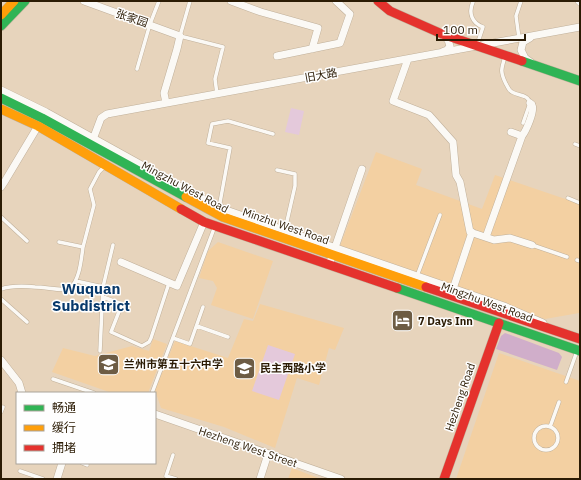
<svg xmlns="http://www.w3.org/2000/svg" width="581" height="480" viewBox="0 0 581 480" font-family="'IBM Plex Sans','Noto Sans SC',sans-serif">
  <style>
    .built { fill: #f3d0a2 }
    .green { fill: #e4c9db }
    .forest { fill: #d0aeca }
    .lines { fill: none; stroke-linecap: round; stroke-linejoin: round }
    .lane-casing { stroke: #c0b09a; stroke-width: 4.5 }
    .street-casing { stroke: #c0b09a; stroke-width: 8 }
    .fast-casing { stroke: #c0b09a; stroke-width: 10 }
    .slow-casing { stroke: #c0b09a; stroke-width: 10 }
    .jam-casing { stroke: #c0b09a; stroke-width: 10 }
    .lane { stroke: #fbf9f5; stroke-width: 3.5 }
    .street { stroke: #fbf9f5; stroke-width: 7 }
    .fast { stroke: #30b455; stroke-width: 9 }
    .slow { stroke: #ff9f0a; stroke-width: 9 }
    .jam { stroke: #e5322d; stroke-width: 9 }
    .labels { text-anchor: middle; stroke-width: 3; stroke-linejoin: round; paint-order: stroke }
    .street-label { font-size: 11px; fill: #2b1b04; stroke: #fefefe }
    .poi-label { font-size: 11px; font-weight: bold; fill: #2b1b04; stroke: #fefefe; text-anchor: start }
    .district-label { font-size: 15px; font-weight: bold; fill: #07386a; stroke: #fefefe }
  </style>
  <rect width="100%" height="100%" fill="#e7d4bc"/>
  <path class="built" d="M376,152L422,169L416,185L482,209L495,175L580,204V309L579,313L545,319L338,251Z
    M218,242L273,261L253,319L211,305L217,288L213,281L199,278L208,251Z
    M260,304L344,328L335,350L329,348L319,385L297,378L275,448L224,427L161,408L155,390L175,341L228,358L244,319L253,321Z
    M153,339L167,344L148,393H112L52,372L63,348L95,356L132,346L149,351Z
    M499,353L580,381V479H456Z
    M292,468L321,479H288Z"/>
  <path class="green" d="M291,108L304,111L299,135L285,132Z
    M268,345L295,354L279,400L252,391Z"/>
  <path class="forest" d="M505,333L559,353L562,357L557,370L496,349L501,336Z"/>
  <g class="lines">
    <defs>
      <path id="lane" d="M190,1L180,36L223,47L215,79L217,94
        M473,2C468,13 472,23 483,27L477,45
        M519,38L516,16L521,1
        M505,57C501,69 500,72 506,84C508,87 509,91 512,92C518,96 528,94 530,103L523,123
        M137,69L150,24L159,1
        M575,144L580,146
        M277,170L295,174V186L285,230
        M568,198L580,203
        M219,208L230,148L208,143L212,124L228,121L273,134
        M1,217L27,241
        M532,245L567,257
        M83,247L94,205L90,189L99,172L106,165
        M577,260L580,261
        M417,276L440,215
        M76,281L103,287
        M1,289C10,286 25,286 35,287C47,287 58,291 70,289C80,278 81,261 83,247L59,242
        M103,297L122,304L111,332L142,346L149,342L151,338L169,283
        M1,299L27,322
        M197,326L228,337
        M173,338L190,344L203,307
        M100,351L103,287L113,245
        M53,379L94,393
        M566,382L577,351
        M152,393L215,226
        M1,412L3,407
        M534 438a12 12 0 1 1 24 0a12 12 0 1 1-24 0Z
        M550,427L559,402
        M173,455L166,476L176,479
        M82,463L87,465
        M20,471L43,479"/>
      <path id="street" d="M84,1L180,36L177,49L164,93L166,103
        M231,1L261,12L318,28L312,49
        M579,1L580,2
        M530,38L523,42L521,50L525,58L532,63
        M442,52L447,50L450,46L448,40L443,35
        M277,56L340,43L350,14L336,1
        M408,59L393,101L429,115L453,142L456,175L460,182L470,232L494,240L510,238L532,245
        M1,90L46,112L212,204L226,210L504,306L543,323
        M511,132L522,136
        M92,142L101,118L107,114L580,27
        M1,187L5,181L38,126
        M486,237L522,136C526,131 535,111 532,105C532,104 531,104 530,103
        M121,262L177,286L204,222
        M329,265L362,169
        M453,289L472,232
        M1,360L19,383L22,393
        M155,414L341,479
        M57,479L62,463
        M260,479L268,454"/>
      <path id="fast" d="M1,26L25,1
        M522,61L580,81
        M1,98L42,118L186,197
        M397,288L580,351"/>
      <path id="slow" d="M1,15L14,1
        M1,109L38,126L181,209
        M186,197L223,217L426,287"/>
      <path id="jam" d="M378,1L390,11L442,34L522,61
        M181,209L204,222L397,288
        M426,287L580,339
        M444,479L499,323"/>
    </defs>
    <use href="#lane" class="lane-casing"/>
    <use href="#street" class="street-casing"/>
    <use href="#fast" class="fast-casing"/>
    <use href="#slow" class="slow-casing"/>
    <use href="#jam" class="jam-casing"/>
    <use href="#lane" class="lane"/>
    <use href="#street" class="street"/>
    <use href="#fast" class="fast"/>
    <use href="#slow" class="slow"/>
    <use href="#jam" class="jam"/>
  </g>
  <defs>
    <symbol id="hotel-square" viewBox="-11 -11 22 22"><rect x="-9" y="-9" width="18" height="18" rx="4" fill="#6d5c44" stroke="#fefefe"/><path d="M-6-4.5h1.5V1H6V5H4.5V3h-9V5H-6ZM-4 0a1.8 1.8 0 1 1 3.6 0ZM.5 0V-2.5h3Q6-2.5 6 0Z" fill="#fff"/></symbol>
    <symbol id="school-square" viewBox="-11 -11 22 22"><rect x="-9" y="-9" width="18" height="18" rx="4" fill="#6d5c44" stroke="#fefefe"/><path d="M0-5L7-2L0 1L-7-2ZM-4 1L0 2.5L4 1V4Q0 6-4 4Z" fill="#fff"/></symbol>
  </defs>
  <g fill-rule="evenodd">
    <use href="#hotel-square" x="390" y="308" width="25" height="25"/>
    <use href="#school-square" x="96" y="352" width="25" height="25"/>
    <use href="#school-square" x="232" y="356" width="25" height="25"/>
  </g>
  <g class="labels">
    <g class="street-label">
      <text transform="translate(132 18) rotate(19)" y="4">张家园</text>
      <text transform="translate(321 75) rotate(-10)" y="4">旧大路</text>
      <text transform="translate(185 187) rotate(28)" y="4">Mingzhu West Road</text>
      <text transform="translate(286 226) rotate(19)" y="4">Minzhu West Road</text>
      <text transform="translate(487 302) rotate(20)" y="4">Mingzhu West Road</text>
      <text transform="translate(460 397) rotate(-71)" y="4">Hezheng Road</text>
      <text transform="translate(248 447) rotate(19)" y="4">Hezheng West Street</text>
    </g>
    <g class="poi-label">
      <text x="418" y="325">7 Days Inn</text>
      <text x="124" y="368">兰州市第五十六中学</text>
      <text x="260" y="372">民主西路小学</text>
    </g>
    <g class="district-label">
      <text x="91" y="294">Wuquan<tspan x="91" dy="17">Subdistrict</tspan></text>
    </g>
  </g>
  <rect width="581" height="480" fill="none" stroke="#2b1b04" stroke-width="4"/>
  <rect x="16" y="392" width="140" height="72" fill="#fefefe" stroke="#aaa39a"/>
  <rect x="24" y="405" width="20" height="6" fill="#30b455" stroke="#aaa39a"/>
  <text x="52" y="412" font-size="12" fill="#2b1b04">畅通</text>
  <rect x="24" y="425" width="20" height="6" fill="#ff9f0a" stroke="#aaa39a"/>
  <text x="52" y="432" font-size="12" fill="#2b1b04">缓行</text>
  <rect x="24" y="445" width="20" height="6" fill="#e5322d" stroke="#aaa39a"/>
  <text x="52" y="452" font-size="12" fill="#2b1b04">拥堵</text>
  <path d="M437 34v6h88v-6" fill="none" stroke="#2b1b04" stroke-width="2"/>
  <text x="443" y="34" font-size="12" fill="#2b1b04" stroke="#fefefe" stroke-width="3" paint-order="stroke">100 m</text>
</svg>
